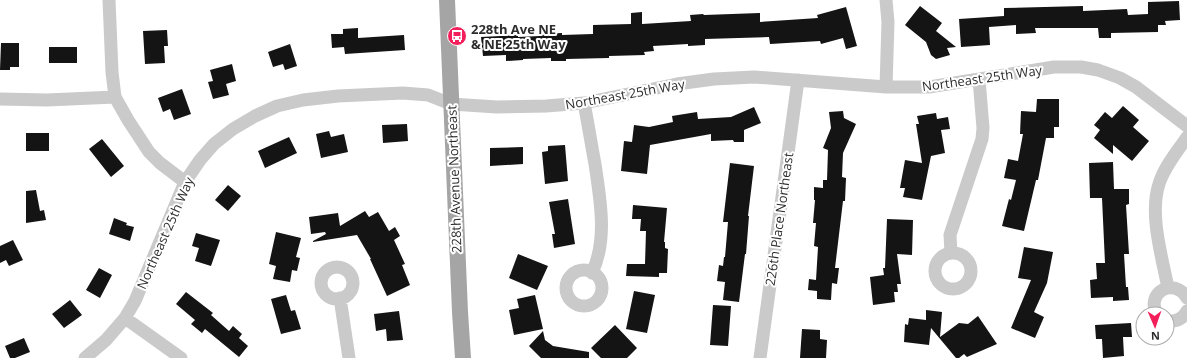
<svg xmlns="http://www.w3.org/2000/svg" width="1187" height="358" viewBox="0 0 1187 358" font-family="'Open Sans',sans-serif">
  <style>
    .building { fill: #141414 }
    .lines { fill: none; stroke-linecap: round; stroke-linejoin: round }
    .minor { stroke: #cacaca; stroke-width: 13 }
    .major { stroke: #a5a5a5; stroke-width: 16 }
    .labels { text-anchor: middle; stroke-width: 4; stroke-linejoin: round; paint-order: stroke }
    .poi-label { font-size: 13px; font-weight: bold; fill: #2d2d2d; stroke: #fff; text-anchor: start }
    .street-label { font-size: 13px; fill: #2d2d2d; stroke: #fff }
  </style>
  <rect width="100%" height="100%" fill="#fff"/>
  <path class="building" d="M1179,1L1180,20L1165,21L1166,25H1158V32L1111,33V38H1099L1098,28H1035L1036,33L1016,34V25L989,27L990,45L961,47L959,19L1004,16V8L1083,6V11L1127,9L1128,15L1148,14V2Z
    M920,6L942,23L936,31L956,47L947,48L950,55L936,59L931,55L926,42L905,25Z
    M846,7L857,46L846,49L843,38L821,44L820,41L770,44L769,37L705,39V45L688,46V44L653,46L654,51L644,52L645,55L609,56V58L566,59V61H551V58L523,59V60L506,61V55L483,56L481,37L518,35V37L540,36V34L562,33V35L593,34V25L631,24V13L642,12V24L691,21L690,15L703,14L704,15L760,13V22L818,18L817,15Z
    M358,28V38L404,35L405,50L345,54L344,47L332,48L331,34H343V29Z
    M167,30L168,46H164L165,63L145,64L143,31Z
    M1,43H19V67H10V70H0Z
    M290,44L297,66L285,70L283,64L273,67L268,52Z
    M49,47H77V63H49Z
    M232,64L236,81L226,84L229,95L213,99L208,82L213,81L210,70Z
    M182,89L191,114L174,120L170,109L163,112L158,98Z
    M1037,99H1059V127H1054V138H1046L1038,180H1036L1024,231L1002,226L1009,199L1011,200L1016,180L1004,178L1008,159L1018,161L1023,134H1020L1021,111L1036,112Z
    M1123,106L1139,120L1133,127L1149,141L1132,161L1113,145V154L1094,138L1100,130L1094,125L1105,112L1112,118Z
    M754,107L761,123L744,130V142H734L733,140L711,141V134L650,145L647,174L621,171L624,141L632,142L634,125L649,127L673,122L672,116L697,112L698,119L731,117Z
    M843,111L844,118L856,124L843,153L842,177L846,178L845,201H843L835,268H839L837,284L832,283L831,300L817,299V291L808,290L809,279L816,280L818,247L814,246L816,223H813L815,200H814V187L823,188V180H827L828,150L823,148L831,128L829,112Z
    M936,113L937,119L948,117L950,129L941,130L945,153L931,156L922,200L903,197L905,188H900L905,160L922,163L916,124H919L917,116Z
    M407,124L408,141L383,143L382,125Z
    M329,131L331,137L344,134L348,152L321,158L316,134Z
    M26,133H49V151H26Z
    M289,137L297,153L265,168L258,151Z
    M102,139L124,166L111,177L89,149Z
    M565,145L568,181L545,184L542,152L548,151V146Z
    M523,147V164L490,166V148Z
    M1113,162L1114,189H1129V204L1126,205L1129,254H1124L1126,287H1128L1129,300L1113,301V297L1091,298L1090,280L1097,279L1096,263H1105L1102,198H1090L1089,163Z
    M730,163L754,166L748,216H749L746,254H745L739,302L723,300L725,282L717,281L719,265L723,266L724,257H725L728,222H723Z
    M228,185L241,196L228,211L215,200Z
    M36,190L40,211L44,210L46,220L26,223V191Z
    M568,199L575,244L554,248L552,234H555L549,202Z
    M633,205L667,208L664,242H665V248L668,249L667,273H659V277L626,276L627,264H645L646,231H640L641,219H632Z
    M365,211L369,217L378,212L389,231L395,227L400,236L394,240L405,264L402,265L410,285L387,296L370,259H371L357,235L313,242V241L326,234L325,232L311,234L309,217L338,213L340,226Z
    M114,218L127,223L126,225L134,227L130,241L109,234Z
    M887,219L913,220L912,255L897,254L901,284H897L898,292H894L895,302L873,305L870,277L884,275L883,268H885Z
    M276,232L301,238L296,257L300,258L297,271L292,270L290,282L273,279L276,266L269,264Z
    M196,233L220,240L211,266L195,261L199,248L192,246Z
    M13,240L23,260L9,266L6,260L0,263V246Z
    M1024,247L1053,252L1047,283L1034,312L1044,317L1035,338L1011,328L1031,280L1018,278Z
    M518,254L548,266L537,290L509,278Z
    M99,268L112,275L100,298L86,290Z
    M634,291L655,295L647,333L626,329Z
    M186,292L213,313L211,315L229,331L233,326L242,334L239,338L248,346L239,357L205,329L202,333L191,324L195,320L176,304Z
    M286,295L291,311L295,310L301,329L281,334L271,299Z
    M535,295L543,329L514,335L509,310L519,308L517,299Z
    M70,300L82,315L64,328L52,314Z
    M713,305L731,306L728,346L710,345Z
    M926,310L942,312L940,337L959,323L968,324L978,316L997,344L967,357L964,354L959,358H956L931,328L929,345L904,342L905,324L908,325L909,318L926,320Z
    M399,311L403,340L387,341L386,329L376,331L374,314Z
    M1131,323L1132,337H1123L1124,356L1103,358L1102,339H1096L1095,325Z
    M615,325L637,348L627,358H601L591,348Z
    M802,329L820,330V339L827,340L826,358H800Z
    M543,331L545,340L553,346L589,352V358H541L529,346Z
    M24,338L30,352L15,358H10L5,346Z"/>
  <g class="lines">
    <path class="minor" d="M109,0L112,72L115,97L128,120L149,152L160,163L185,182
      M886,87L888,22L886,0
      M0,99L47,100L115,97
      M584,103C588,123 591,143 595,164C600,199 608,239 592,273
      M951,253L950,235L982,139L983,128L979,79
      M935 271a18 18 0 1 1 36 0a18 18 0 1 1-36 0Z
      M321 283a16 16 0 1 1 32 0a16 16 0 1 1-32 0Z
      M566 288a18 18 0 1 1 36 0a18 18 0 1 1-36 0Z
      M1168,288C1162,257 1149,214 1159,184C1164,167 1177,152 1187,137
      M340,298L349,358
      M1157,314C1145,293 1174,276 1187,298
      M125,318L181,358
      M1167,321C1176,322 1183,319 1187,311
      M85,358L106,340L125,318L135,301L185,182L200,160L214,144L233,129L255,116L277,106L303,100L338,96L403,93L428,95L451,104L497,107L546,106L584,103L677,84L714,79L754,77L886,87H929L1054,67H1081L1098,70L1120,78L1136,87L1187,126
      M760,358L798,80"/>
    <path class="major" d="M447,0L460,312L463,358"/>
  </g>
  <defs>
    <symbol id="bus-disc" viewBox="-11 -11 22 22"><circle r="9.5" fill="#f31f5a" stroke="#fff"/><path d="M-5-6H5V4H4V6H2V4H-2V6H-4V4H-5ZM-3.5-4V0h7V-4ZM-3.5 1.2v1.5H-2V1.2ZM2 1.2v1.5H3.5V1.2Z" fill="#fff"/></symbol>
  </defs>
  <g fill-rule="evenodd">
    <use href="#bus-disc" x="446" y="25" width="22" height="22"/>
  </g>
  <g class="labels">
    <g class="poi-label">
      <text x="471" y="34">228th Ave NE<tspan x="471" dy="15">&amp; NE 25th Way</tspan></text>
    </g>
    <g class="street-label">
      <text transform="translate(982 78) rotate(-8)" y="5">Northeast 25th Way</text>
      <text transform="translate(625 94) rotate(-10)" y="5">Northeast 25th Way</text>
      <text transform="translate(454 179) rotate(-92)" y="5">228th Avenue Northeast</text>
      <text transform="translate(779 219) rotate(-82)" y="5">226th Place Northeast</text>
      <text transform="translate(165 233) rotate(-66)" y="5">Northeast 25th Way</text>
    </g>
  </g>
  <g transform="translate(1155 326) rotate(178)"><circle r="19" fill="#ffffff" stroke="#ababab"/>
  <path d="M0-3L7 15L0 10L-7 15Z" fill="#f31f5a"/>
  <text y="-6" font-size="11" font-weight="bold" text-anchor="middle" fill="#2d2d2d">N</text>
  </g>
</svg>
